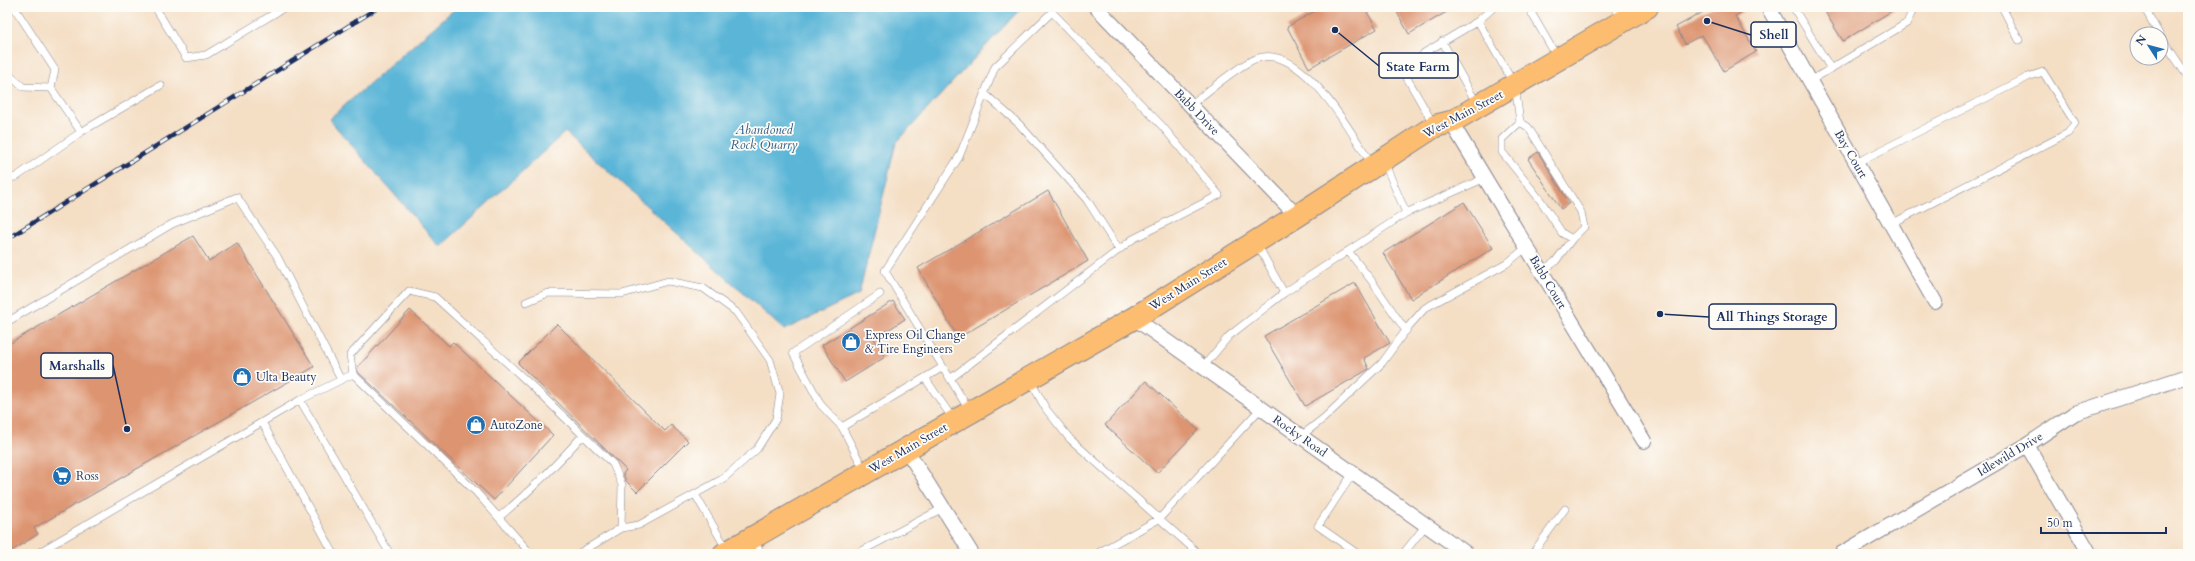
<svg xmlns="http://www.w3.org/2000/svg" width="2195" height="561" viewBox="0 0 2195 561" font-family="Cardo,serif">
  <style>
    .water { fill: #5ab5d7; stroke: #3a729a }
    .building { fill: #dd9471 }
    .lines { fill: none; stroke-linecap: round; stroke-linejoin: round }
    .lane-casing { stroke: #888691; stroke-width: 8 }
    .street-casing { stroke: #888691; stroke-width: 16 }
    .primary-casing { stroke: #888691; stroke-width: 24 }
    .lane { stroke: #fff; stroke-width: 7 }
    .street { stroke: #fff; stroke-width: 14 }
    .primary { stroke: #fcbd6f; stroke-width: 22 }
    .rail-casing { stroke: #1b2f5e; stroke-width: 4.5 }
    .rail { stroke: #fdfcf7; stroke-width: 3; stroke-dasharray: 9; stroke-linecap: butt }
    .labels { text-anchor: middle; stroke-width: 3.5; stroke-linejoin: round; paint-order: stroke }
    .street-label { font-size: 12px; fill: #1b2f5e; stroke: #fdfcf7 }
    .poi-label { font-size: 12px; fill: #1b2f5e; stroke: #fdfcf7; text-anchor: start }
    .water-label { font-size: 13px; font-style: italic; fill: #315e88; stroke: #fdfcf7 }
    .leader { fill: none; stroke: #1b2f5e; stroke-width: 1.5 }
    .callout-dot { fill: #1b2f5e; stroke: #fdfcf7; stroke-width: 1.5 }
    .callout { fill: #fdfcf7; stroke: #1b2f5e; stroke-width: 1.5 }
    .callout-label { font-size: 13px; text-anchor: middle; font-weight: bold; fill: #1b2f5e }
  </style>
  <rect width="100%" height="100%" fill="#fdfcf7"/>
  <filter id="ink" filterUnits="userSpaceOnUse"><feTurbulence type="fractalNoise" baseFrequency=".025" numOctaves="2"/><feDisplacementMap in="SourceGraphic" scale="8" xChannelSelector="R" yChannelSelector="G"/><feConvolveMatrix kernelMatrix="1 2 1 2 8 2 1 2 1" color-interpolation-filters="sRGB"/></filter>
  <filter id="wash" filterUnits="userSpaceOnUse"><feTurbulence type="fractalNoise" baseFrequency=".012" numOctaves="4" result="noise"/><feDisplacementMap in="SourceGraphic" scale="16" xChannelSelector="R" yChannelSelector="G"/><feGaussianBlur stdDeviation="0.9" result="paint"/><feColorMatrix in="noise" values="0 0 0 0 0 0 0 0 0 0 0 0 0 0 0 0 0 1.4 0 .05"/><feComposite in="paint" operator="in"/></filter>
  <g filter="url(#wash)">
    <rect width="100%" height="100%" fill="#f4dec4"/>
    <path class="water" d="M457,7H1022L896,143L859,294L784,330L565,132L440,247L329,119Z"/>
    <g id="blocks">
      <path class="building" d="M1322,7H1364L1377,29L1309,68L1287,27Z
        M1394,7H1455L1409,34Z
        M1712,7H1751L1735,16L1756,52L1724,71L1702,35L1685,44L1676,27Z
        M1822,7H1898L1843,41Z
        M1538,152L1569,203L1561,209L1528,159Z
        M1048,191L1088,261L958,338L918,268Z
        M1464,202L1493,248L1411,299L1383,253Z
        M193,236L209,261L237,243L314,367L34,528L38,534L7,554V345Z
        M1355,283L1390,343L1364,358L1369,369L1305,406L1264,336Z
        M893,301L905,319L874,339L885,357L845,382L822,345Z
        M410,310L449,346L453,342L553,435L494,500L358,372L357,368Z
        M557,324L665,431L671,425L688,441L637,492L626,481L623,474L626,470L518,363Z
        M1146,381L1198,430L1157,473L1105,425Z"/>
    </g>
  </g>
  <g filter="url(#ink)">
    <use href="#blocks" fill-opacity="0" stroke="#888691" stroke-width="1"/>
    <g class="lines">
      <defs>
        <path id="lane" d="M14,7L55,70L51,88L81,132
          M155,7L186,58L206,55L285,7
          M1528,7L1557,57
          M1614,7L1623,18
          M1793,7L1831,69
          M2002,7L2019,40
          M2144,7L2159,34
          M1771,12L1781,7
          M1478,21L1494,7
          M2161,37L2188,77
          M1442,41L1477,104
          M7,73L23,87L51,88
          M1810,81L1907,23L1914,7
          M984,93L1019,124L1087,200L1119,250
          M1190,105C1207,93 1237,66 1255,59C1301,40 1350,132 1372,164
          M1520,122L1528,127L1581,212L1584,227L1572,239L1562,233L1541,201L1502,152V139Z
          M1434,125L1407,78L1424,53L1478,21L1515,86L1520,122
          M1384,162L1406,213
          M1856,163L2028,77L2043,72L2075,123L2068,133L1891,224
          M7,178L16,177L81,132L161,85
          M1257,244L1284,293
          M1348,251L1371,280L1406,331
          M1541,271L1555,262L1572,239
          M526,302L548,293L622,294L668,281L703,288L736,312L770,360L780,394L776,419L757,449L724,478L639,525L621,528
          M7,322L172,224L237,197L277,256L341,380
          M1203,367L1229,336L1284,293L1406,213L1485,178
          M925,378L953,419
          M950,379L1133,239L1219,195L1163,127L1052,12L995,67L959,157L885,271L969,410
          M1030,380L1046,409L1070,439L1199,554
          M300,400L353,374
          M262,422L334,554
          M842,427L821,405L793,353L880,294
          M1301,436L1324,418L1382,363L1409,326L1425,308L1506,264L1527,247
          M864,470L842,427L943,367
          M1353,473L1318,526L1358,554
          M695,494L727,550
          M499,517C530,492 557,464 583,435
          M753,540L762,554
          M36,554L300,400L390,554
          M531,554L476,492L353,374L350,355L409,291L435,297L531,385L613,464L622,485L621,528L578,554
          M856,554L943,508
          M1096,554L1159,519L1261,408
          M1403,554L1426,525
          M1532,554L1565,509"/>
        <path id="street" d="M1096,7L1297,216
          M1768,7L1935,302
          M1451,122L1644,441
          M1134,318L1467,554
          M2027,445L2090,554
          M906,449L972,554
          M1841,554L2027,445L2075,413L2188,376"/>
        <path id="primary" d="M724,554L1134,318L1297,216L1435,126L1451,122L1647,7"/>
      </defs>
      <use href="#lane" class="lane-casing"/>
      <use href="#street" class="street-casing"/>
      <use href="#primary" class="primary-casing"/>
      <use href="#lane" class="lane"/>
      <use href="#street" class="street"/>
      <use href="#primary" class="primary"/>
      <defs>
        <path id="rail" d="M7,239L379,7"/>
      </defs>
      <use href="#rail" class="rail-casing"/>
      <use href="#rail" class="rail"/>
    </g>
  </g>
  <defs>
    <symbol id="shop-disc" viewBox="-11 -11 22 22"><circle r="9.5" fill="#1f6fb2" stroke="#fdfcf7"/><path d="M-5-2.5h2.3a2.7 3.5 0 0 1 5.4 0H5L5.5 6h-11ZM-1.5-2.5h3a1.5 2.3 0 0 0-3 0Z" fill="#fff"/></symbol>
    <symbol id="supermarket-disc" viewBox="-11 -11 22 22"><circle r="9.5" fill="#1f6fb2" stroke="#fdfcf7"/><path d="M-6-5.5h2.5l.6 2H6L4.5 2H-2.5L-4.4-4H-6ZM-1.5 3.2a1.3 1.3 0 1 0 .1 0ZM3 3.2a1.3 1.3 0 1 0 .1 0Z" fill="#fff"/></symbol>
  </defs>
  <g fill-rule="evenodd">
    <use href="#shop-disc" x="840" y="331" width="22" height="22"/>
    <use href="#shop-disc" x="231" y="366" width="22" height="22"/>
    <use href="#shop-disc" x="465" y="414" width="22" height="22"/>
    <use href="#supermarket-disc" x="51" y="465" width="22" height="22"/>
  </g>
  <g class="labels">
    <g class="street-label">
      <text transform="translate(1197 112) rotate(46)" y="4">Babb Drive</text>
      <text transform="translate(1463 114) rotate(-28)" y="4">West Main Street</text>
      <text transform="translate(1851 154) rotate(60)" y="4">Bay Court</text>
      <text transform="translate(1548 282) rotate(59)" y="4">Babb Court</text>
      <text transform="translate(1188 284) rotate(-32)" y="4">West Main Street</text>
      <text transform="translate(1300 436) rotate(35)" y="4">Rocky Road</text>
      <text transform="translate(908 448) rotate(-30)" y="4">West Main Street</text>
      <text transform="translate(2010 454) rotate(-31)" y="4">Idlewild Drive</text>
    </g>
    <g class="poi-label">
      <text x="865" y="339">Express Oil Change<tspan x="865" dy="14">&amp; Tire Engineers</tspan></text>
      <text x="256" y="381">Ulta Beauty</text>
      <text x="490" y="429">AutoZone</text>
      <text x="76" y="480">Ross</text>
    </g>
    <g class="water-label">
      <text x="764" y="134">Abandoned<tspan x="764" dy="15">Rock Quarry</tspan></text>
    </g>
  </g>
  <path class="leader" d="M1707 21L1751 35M1335 30L1379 66M1660 314L1709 317M127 429L113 365"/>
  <g class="callout-dot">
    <circle cx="1707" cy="21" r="4"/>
    <circle cx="1335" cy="30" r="4"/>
    <circle cx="1660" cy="314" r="4"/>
    <circle cx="127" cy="429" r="4"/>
  </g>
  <g class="callout">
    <rect x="1751" y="22" width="45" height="25" rx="4"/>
    <rect x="1379" y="53" width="79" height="25" rx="4"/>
    <rect x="1709" y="304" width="127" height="25" rx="4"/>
    <rect x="41" y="353" width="72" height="25" rx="4"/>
  </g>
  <g class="callout-label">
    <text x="1774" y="39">Shell</text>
    <text x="1418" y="71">State Farm</text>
    <text x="1772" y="321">All Things Storage</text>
    <text x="77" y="370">Marshalls</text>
  </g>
  <rect width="2195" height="561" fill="none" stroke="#fdfcf7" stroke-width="24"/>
  <g transform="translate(2149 46) rotate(306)"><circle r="19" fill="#fdfcf7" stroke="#a3aaba"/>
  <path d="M0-3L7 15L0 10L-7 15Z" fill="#1f6fb2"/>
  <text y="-6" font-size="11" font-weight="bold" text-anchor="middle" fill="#1b2f5e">N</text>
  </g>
  <path d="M2041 527v6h125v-6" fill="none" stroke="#1b2f5e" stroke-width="2"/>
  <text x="2047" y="527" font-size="12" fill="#1b2f5e" stroke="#fdfcf7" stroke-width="3" paint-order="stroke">50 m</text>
</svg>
